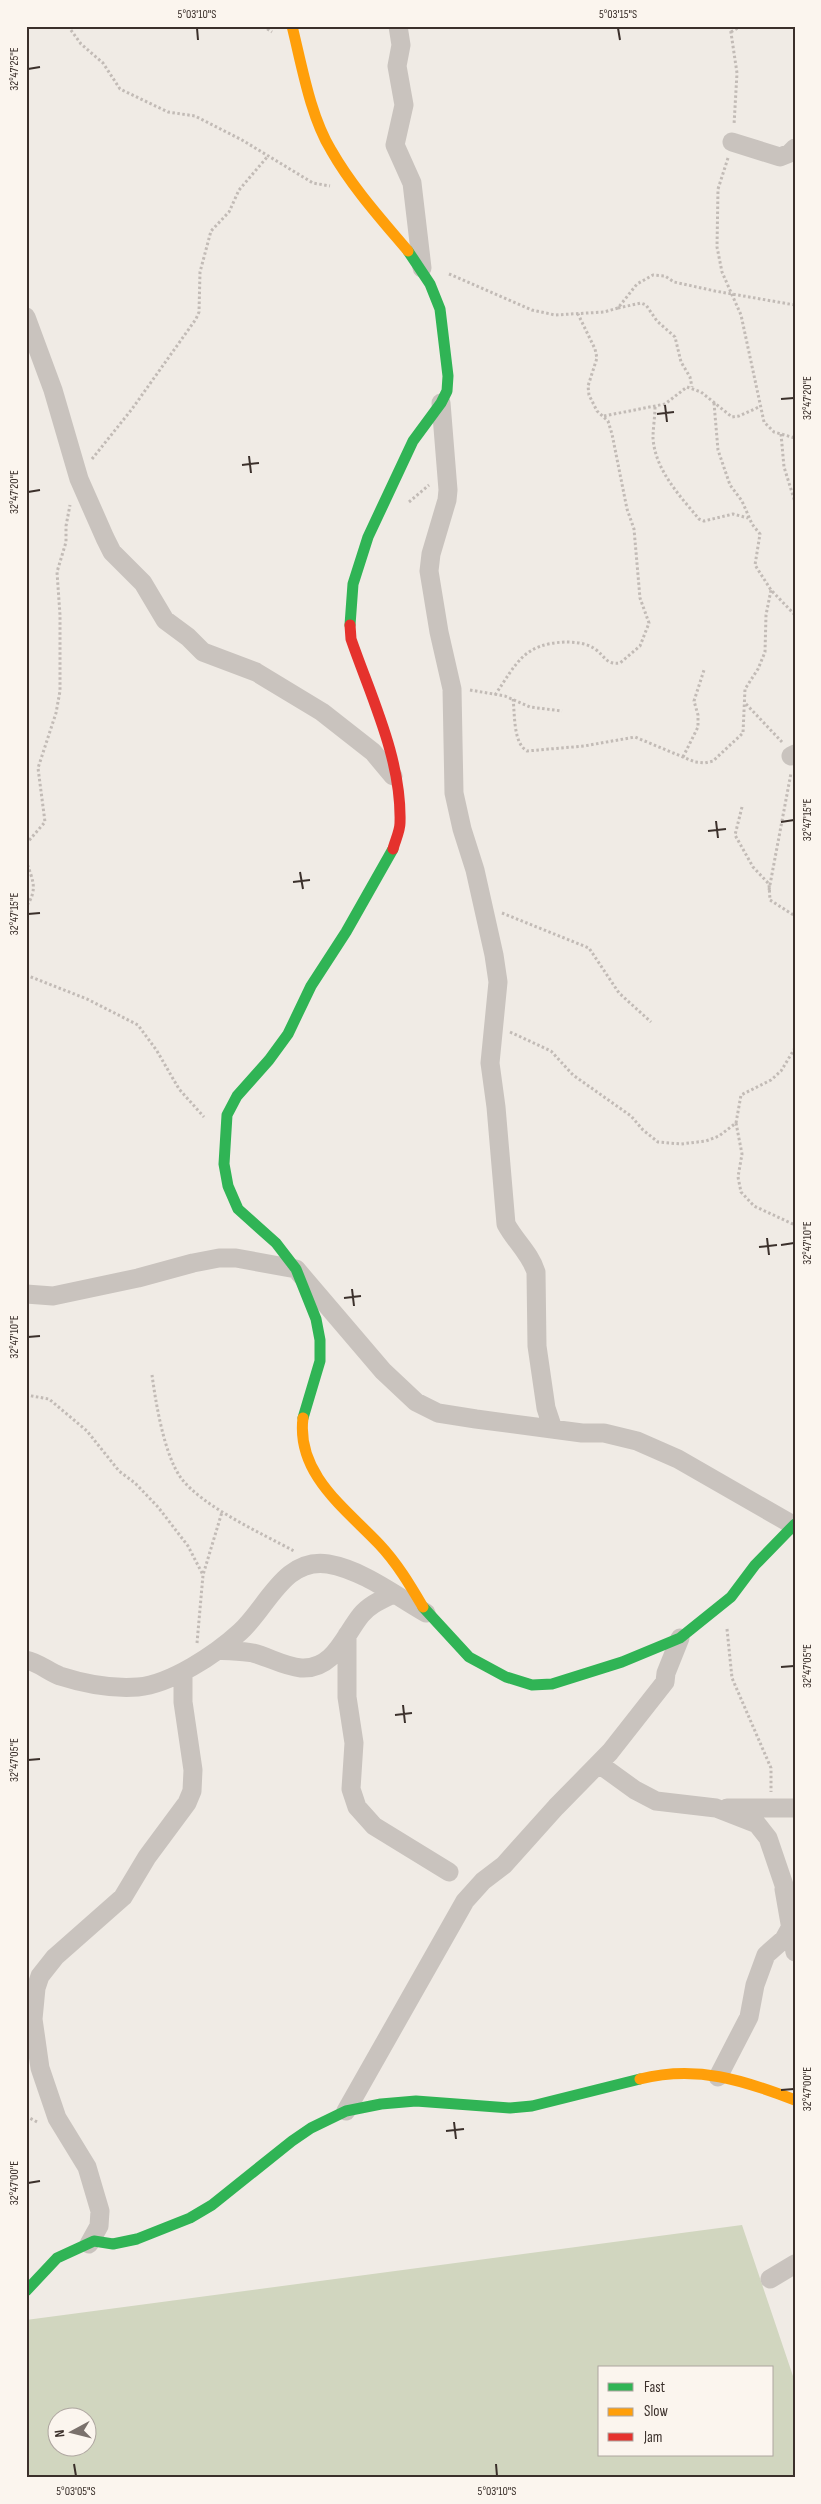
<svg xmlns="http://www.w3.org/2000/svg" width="821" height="2504" viewBox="0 0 821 2504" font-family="'Sofia Sans Condensed',sans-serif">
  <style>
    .grass { fill: #d1d6bf; fill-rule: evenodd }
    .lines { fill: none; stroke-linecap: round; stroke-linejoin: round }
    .path { stroke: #c2bbb6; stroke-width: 3; stroke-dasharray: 2.5 2.5; stroke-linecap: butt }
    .street { stroke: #c9c3be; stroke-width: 19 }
    .fast { stroke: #30b455; stroke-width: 11 }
    .slow { stroke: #ff9f0a; stroke-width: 11 }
    .jam { stroke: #e5322d; stroke-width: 11 }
    .ticks { fill: none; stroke: #3b302b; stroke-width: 2 }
    .neatline { fill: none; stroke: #3b302b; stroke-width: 2 }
    .ticks-label { font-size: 12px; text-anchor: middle; fill: #3b302b }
  </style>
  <rect width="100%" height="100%" fill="#f0ebe5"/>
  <path class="grass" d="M742,2225L795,2382V2478H26V2320ZM600,2368H772V2455H600ZM58,2416H88V2446H58Z"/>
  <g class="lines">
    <path class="path" d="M68,26L81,44L103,63L120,89L168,112L195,116L242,140L313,183L330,186
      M263,26L272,32
      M730,26L737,73L734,125
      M731,32L741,26
      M728,158L718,189L717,247L722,272L741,315L764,422L774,432L795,438
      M449,274L532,310L555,315L604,312L618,308L637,284L653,275L665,276L674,282L715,291L795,305
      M618,308L641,303L646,305L657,321L675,337L681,362L690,377L692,387
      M714,403L718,450L730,485L742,501L752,524L760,534L755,565L771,590L795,615
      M655,407C655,417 653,428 653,438C655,470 680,496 699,519L704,521L733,514L748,518
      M604,416L665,404L687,387L701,392L732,417L739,416L759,407
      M781,434L784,467L795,502
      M92,459L132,409L196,319L199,312L200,272L211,231L229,212L239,190L268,156
      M409,502L429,485
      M470,690L505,696L530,707L562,711
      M495,695C517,663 523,644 565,642C574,642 587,643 595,649C605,656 606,665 620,663L640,646L649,623L640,598L634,529L627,509L612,434L608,421L597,411L589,395L588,386L597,358L595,349L578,314
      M513,699C515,714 513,743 527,751L584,746L635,737L695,762L705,763L713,761L743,733L745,689L758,669L765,652L766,615L771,590
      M746,704L782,742
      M683,757L698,727V715L694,701L704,670
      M742,807L735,835L753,867L769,884L770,900L795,916
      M26,844L45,822L38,768L56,713L60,691V615L57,572L66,542V526L70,505
      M26,860C32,880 39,888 26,907
      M769,890L791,773
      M502,913L589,948L619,993L651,1022
      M26,975L87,999L138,1025L157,1051L179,1089L204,1117
      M510,1032L551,1051L573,1075L631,1116L643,1130L658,1142L681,1144L706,1141L719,1136L736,1123L741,1095L771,1080L781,1071L795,1048
      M736,1123L742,1154L738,1177L741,1192L754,1206L795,1225
      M152,1375C156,1404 164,1454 181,1478C203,1507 261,1533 294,1551
      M26,1395L49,1399L87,1431L119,1471L135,1483L158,1507L188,1546L203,1575
      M727,1629L732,1678L771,1768V1792
      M197,1643L203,1575L222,1512
      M26,2116L39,2123"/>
    <path class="street" d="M398,26L401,45L397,66L404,105L395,145L412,183L422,268
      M732,142L780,157L790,153L795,148
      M26,317L53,390L79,479L105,538L112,552L143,583L165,620L188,637L203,652L256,672L322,712L373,752L393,776
      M441,403L448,490L447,500L431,554L429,571L439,632L452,689L454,793L462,829L475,870L494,955L498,982L490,1063L496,1107L506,1224C515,1241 530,1253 536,1272L537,1346L546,1408L553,1429
      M791,756L795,754
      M26,1294L53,1296L138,1278L193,1263L219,1258H236L296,1269L383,1371L416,1402L438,1413L476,1419L582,1433H604L637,1441L678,1459L793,1525
      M347,1635V1697L354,1743L351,1789L357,1807L374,1826L449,1872
      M218,1650C229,1651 242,1651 253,1653C269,1657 283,1666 301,1668C334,1670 344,1636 361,1615C369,1605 381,1600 393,1594
      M26,1660C38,1662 49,1672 60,1676C85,1684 112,1689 138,1687C171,1684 216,1654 240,1632C267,1608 284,1557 328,1564C363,1570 396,1596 426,1613
      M599,1764L635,1790L656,1801L716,1808L757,1824L768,1838L785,1888L795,1903
      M727,1808H795
      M784,1889L795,1952
      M718,2077L749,2017L755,1985L766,1955L784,1939L789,1930
      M346,2111L465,1901L483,1881L504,1865L556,1807L610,1752L665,1682L666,1673L680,1638
      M89,2244L99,2226L100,2211L87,2167L57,2118L40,2068L33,2019L36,1988L40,1976L55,1957L123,1897L147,1857L187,1803L192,1791L193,1770L183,1702V1672
      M770,2279L795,2264"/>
    <path class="fast" d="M350,625L353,584L368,537L413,441L441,403L447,391L448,376L440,309L430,284L408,251
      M303,1418L320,1361V1340L316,1319L296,1269L276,1243L238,1209L228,1186L224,1164L227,1115L237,1096L269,1060L288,1034L311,986L346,932L393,849
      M423,1607L469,1657L506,1677L532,1685L552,1684L622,1662L680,1638L731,1597L755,1565L795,1524
      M26,2291L57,2258L94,2241L113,2244L137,2239L190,2218L212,2205L292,2141L311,2128L346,2111L381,2104L416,2101L510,2108L532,2106L640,2079"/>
    <path class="slow" d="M292,26C302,66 310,115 331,150C352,187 381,219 408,251
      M303,1418C296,1474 346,1509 379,1544C397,1563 410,1585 423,1607
      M640,2079C697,2065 743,2080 795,2100"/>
    <path class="jam" d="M350,625L351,639C371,697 402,760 400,823C400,831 395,841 393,849"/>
  </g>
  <path class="ticks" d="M197,28L198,40M618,28L620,40M28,69L40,67M781,399L794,398M665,405L667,422M657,414L674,412M249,456L251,473M242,465L259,463M28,492L40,490M716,821L718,838M781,822L794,820M708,831L726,829M300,872L303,889M293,882L310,880M28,914L40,913M767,1238L769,1255M781,1245L794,1243M759,1247L777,1245M352,1289L354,1306M344,1298L361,1296M28,1337L40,1336M781,1667L794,1666M403,1705L405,1723M395,1715L412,1713M28,1760L40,1759M781,2090L794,2089M454,2122L456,2139M446,2131L464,2129M28,2183L40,2181M74,2464L76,2476M496,2464L497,2476"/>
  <rect width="821" height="2504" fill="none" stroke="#fbf5ee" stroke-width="55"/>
  <rect x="598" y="2366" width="175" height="90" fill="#fbf5ee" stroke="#aea6a0"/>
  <rect x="608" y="2383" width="25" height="8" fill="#30b455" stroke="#aea6a0"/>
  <text x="644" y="2392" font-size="15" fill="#3b302b">Fast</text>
  <rect x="608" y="2408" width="25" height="8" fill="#ff9f0a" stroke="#aea6a0"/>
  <text x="644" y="2416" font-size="15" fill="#3b302b">Slow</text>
  <rect x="608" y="2433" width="25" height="8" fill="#e5322d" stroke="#aea6a0"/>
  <text x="644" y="2442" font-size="15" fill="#3b302b">Jam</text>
  <g transform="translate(72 2432) rotate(263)"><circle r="24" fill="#fbf5ee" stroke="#aea6a0"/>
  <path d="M0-4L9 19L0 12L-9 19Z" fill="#7a716c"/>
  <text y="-8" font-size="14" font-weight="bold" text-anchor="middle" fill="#3b302b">N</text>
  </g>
  <rect x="28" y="28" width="766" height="2448" class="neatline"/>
  <g class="ticks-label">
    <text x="197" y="18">5°03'10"S</text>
    <text x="618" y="18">5°03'15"S</text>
    <text transform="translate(14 69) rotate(-90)" y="4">32°47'25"E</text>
    <text transform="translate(807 398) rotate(-90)" y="4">32°47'20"E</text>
    <text transform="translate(14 492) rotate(-90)" y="4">32°47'20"E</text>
    <text transform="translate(807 820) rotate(-90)" y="4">32°47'15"E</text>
    <text transform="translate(14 914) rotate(-90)" y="4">32°47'15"E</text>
    <text transform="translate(807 1243) rotate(-90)" y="4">32°47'10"E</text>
    <text transform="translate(14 1337) rotate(-90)" y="4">32°47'10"E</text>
    <text transform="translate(807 1666) rotate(-90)" y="4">32°47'05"E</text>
    <text transform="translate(14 1760) rotate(-90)" y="4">32°47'05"E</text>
    <text transform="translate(807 2089) rotate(-90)" y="4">32°47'00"E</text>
    <text transform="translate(14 2183) rotate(-90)" y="4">32°47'00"E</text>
    <text x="76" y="2495">5°03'05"S</text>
    <text x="497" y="2495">5°03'10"S</text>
  </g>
</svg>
